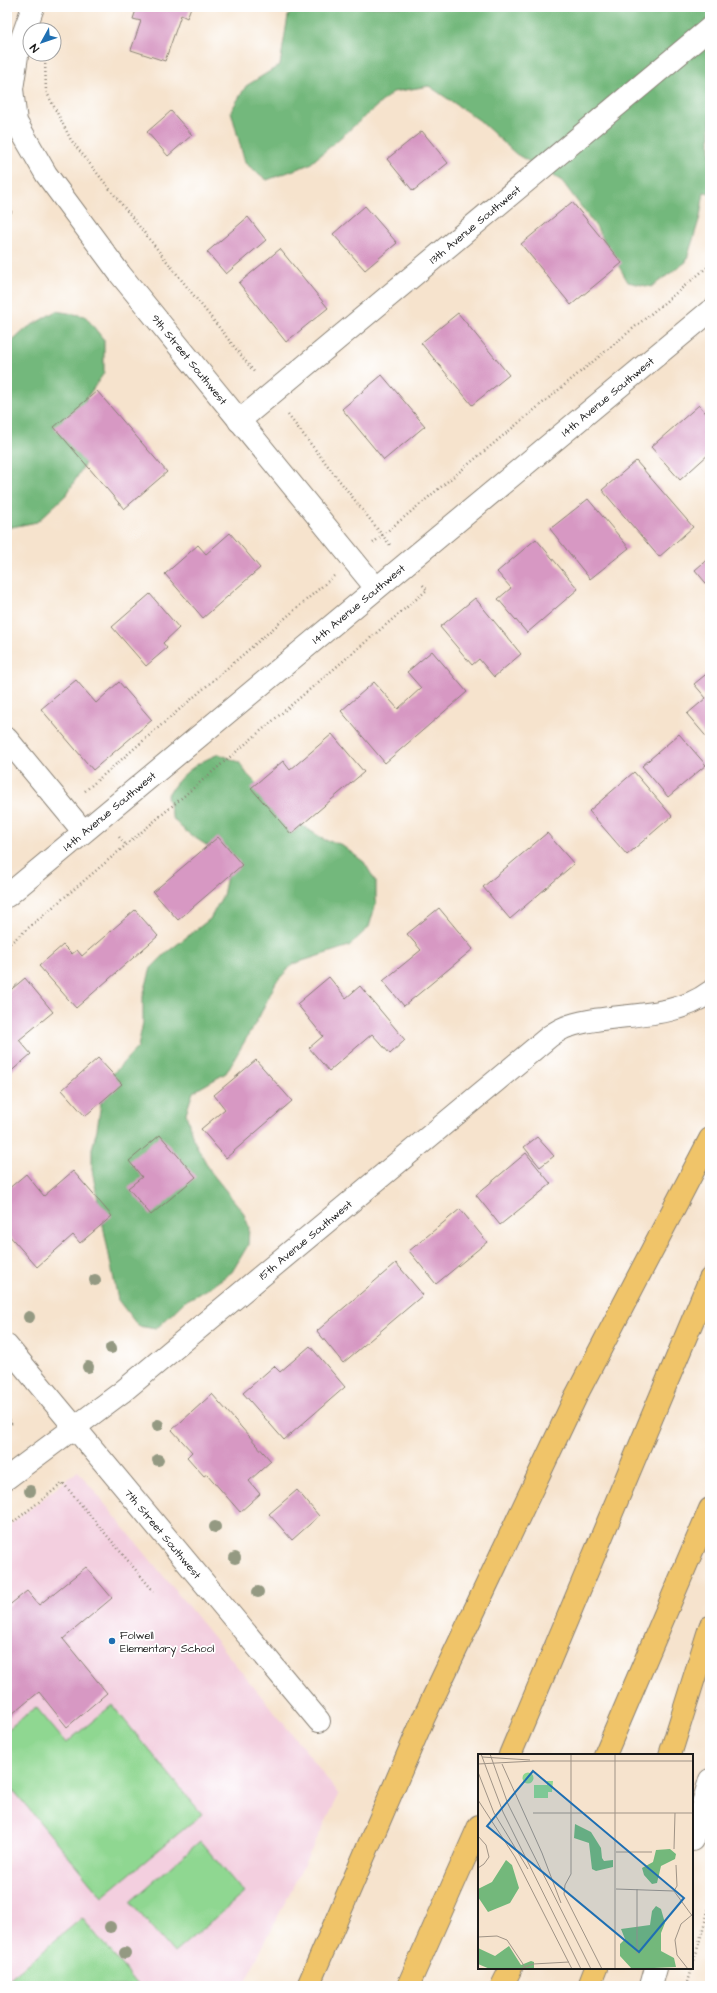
<svg xmlns="http://www.w3.org/2000/svg" width="717" height="1993" viewBox="0 0 717 1993" font-family="'Architects Daughter',sans-serif">
  <style>
    .built { fill: #f3cfdf }
    .green { fill: #8fd791; stroke: #567a56 }
    .forest { fill: #73b87b; stroke: #486a4c }
    .building { fill: #d798c3 }
    .lines { fill: none; stroke-linecap: round; stroke-linejoin: round }
    .minor-casing { stroke: #898074; stroke-width: 24 }
    .tertiary-casing { stroke: #898074; stroke-width: 24 }
    .motorway-casing { stroke: #898074; stroke-width: 24 }
    .path { stroke: #898074; stroke-width: 2.5; stroke-dasharray: 1 3; stroke-linecap: butt }
    .minor { stroke: #fff; stroke-width: 22 }
    .tertiary { stroke: #fff; stroke-width: 22 }
    .motorway { stroke: #f0c469; stroke-width: 22 }
    .tree { fill: #949982 }
    .poi-dot { fill: #1f6fb2; stroke: #fff; stroke-width: 1.5 }
    .labels { text-anchor: middle; stroke-width: 3.5; stroke-linejoin: round; paint-order: stroke }
    .street-label { font-size: 11px; fill: #1c1c1c; stroke: #fff }
    .poi-label { font-size: 11px; fill: #1c1c1c; stroke: #fff; text-anchor: start }
    .inset-road { fill: none; stroke: #9f9386; stroke-width: 1 }
    .view { fill: #1f6fb2; fill-opacity: 0.15; stroke: #1f6fb2; stroke-width: 2 }
    .inset-edge { fill: none; stroke: #1c1c1c; stroke-width: 2 }
  </style>
  <rect width="100%" height="100%" fill="#fff"/>
  <filter id="ink" filterUnits="userSpaceOnUse"><feTurbulence type="fractalNoise" baseFrequency=".025" numOctaves="2"/><feDisplacementMap in="SourceGraphic" scale="8" xChannelSelector="R" yChannelSelector="G"/><feConvolveMatrix kernelMatrix="1 2 1 2 8 2 1 2 1" color-interpolation-filters="sRGB"/></filter>
  <filter id="wash" filterUnits="userSpaceOnUse"><feTurbulence type="fractalNoise" baseFrequency=".012" numOctaves="4" result="noise"/><feDisplacementMap in="SourceGraphic" scale="16" xChannelSelector="R" yChannelSelector="G"/><feGaussianBlur stdDeviation="0.9" result="paint"/><feColorMatrix in="noise" values="0 0 0 0 0 0 0 0 0 0 0 0 0 0 0 0 0 1.4 0 .05"/><feComposite in="paint" operator="in"/></filter>
  <g filter="url(#wash)">
    <rect width="100%" height="100%" fill="#f6e3cd"/>
    <path class="built" d="M78,1471L310,1756L339,1795L243,1986H7V1527Z"/>
    <path class="green" d="M112,1705L202,1814L102,1897L14,1791L7,1797V1730L36,1707L66,1743Z
      M200,1841L244,1893L174,1953L130,1902Z
      M82,1918L139,1986H17L10,1978Z"/>
    <path class="forest" d="M296,7H710V193L704,192L700,217L686,262L651,287L628,282L597,228L562,181L516,154L479,120L429,86L393,92L310,164L267,180L245,163L231,111L246,86L280,65L288,16Z
      M56,311L85,316L104,340V373L86,399L78,424L87,460L67,494L37,522L7,528V346L27,328Z
      M219,754L239,762L247,774L293,820L325,840L340,844L364,862L376,882V903L369,927L349,946L293,964L276,982L259,1017L226,1073L193,1092L186,1113L193,1139L211,1172L243,1212L249,1227L248,1245L232,1272L206,1290L185,1301L156,1329L138,1326L118,1300L92,1170V1149L97,1129L104,1083L138,1047L143,1022V996L151,968L166,953L210,919L223,895L230,862C214,847 184,835 173,818C170,812 169,803 167,796C180,775 195,763 219,754Z"/>
    <g id="blocks">
      <path class="building" d="M137,7H191L187,18L181,15L165,61L131,50L141,21L133,19Z
        M171,111L192,135L168,156L147,132Z
        M422,131L448,163L413,191L387,159Z
        M572,202L622,263L571,305L521,244Z
        M7,206L12,212L7,216Z
        M365,206L397,243L365,270L333,234Z
        M248,217L266,240L226,274L207,252Z
        M280,249L328,308L286,342L239,283Z
        M458,313L509,375L472,405L421,343Z
        M382,375L425,426L384,460L342,409Z
        M97,391L167,472L124,509L54,427Z
        M699,405L710,418V453L680,480L651,447Z
        M636,461L693,527L659,557L602,490Z
        M588,499L629,548L590,579L550,529Z
        M230,533L260,568L203,618L165,574L198,545L206,554Z
        M536,539L578,589L527,633L498,599L511,588L497,572Z
        M710,557V588L695,570Z
        M150,594L179,628L163,643L167,648L146,666L112,627Z
        M475,598L521,654L494,677L479,659L472,665L440,627Z
        M432,651L467,692L385,763L341,711L374,682L398,709L421,688L407,672Z
        M710,671V741L687,714L706,698L694,684Z
        M76,680L96,703L119,682L152,720L93,770L41,709Z
        M332,734L364,772L291,834L251,788L283,761L290,770Z
        M679,734L706,765L668,797L642,766Z
        M634,772L672,816L627,855L589,811Z
        M547,833L574,864L510,919L483,887Z
        M218,837L242,865L178,920L153,892Z
        M439,908L473,949L404,1006L383,981L421,950L407,934Z
        M135,910L158,936L76,1008L39,966L63,945L72,954L77,950L82,956Z
        M329,977L346,998L360,986L405,1040L390,1054L372,1034L329,1071L309,1048L323,1036L297,1004Z
        M25,978L53,1012L19,1040L31,1054L7,1075V993Z
        M98,1058L122,1084L85,1116L62,1090Z
        M256,1060L292,1101L226,1158L201,1129L225,1109L214,1095Z
        M160,1135L196,1177L151,1215L128,1188L142,1177L129,1161Z
        M537,1137L554,1156L540,1167L524,1147Z
        M526,1153L551,1184L500,1225L476,1195Z
        M73,1171L112,1216L80,1243L73,1235L37,1267L7,1233V1190L26,1174L44,1196Z
        M460,1209L487,1242L436,1284L409,1251Z
        M396,1263L423,1295L343,1363L317,1331Z
        M310,1346L345,1387L284,1440L243,1393L274,1366L280,1372Z
        M212,1394L271,1461L249,1481L260,1494L240,1512L207,1474L204,1476L187,1457L192,1452L172,1430Z
        M297,1490L319,1516L292,1540L269,1514Z
        M86,1567L112,1598L63,1639L107,1693L67,1727L39,1692L7,1718V1607L27,1591L39,1605Z"/>
    </g>
  </g>
  <g filter="url(#ink)">
    <use href="#blocks" fill-opacity="0" stroke="#898074" stroke-width="1"/>
    <g class="lines">
      <defs>
        <g id="minor">
          <path id="s1" d="M33,7L18,49L12,89L16,122L46,174L120,274L376,588"/>
          <path id="s2" d="M239,421L710,28"/>
          <path d="M7,739L83,831"/>
          <path id="s3" d="M7,1346L319,1721"/>
          <path id="s4" d="M7,1478L122,1392L550,1036C556,1032 562,1028 569,1026C614,1011 670,1022 710,992"/>
        </g>
        <g id="tertiary">
          <path id="s5" d="M7,896L710,311"/>
          <path d="M692,1840L710,1780"/>
          <path d="M651,1986L656,1968"/>
        </g>
        <path id="motorway" d="M510,1755L710,1279
          M605,1755L710,1509
          M670,1755L710,1627
          M308,1986L424,1717L577,1394L710,1139
          M408,1986L479,1826
          M502,1986L511,1968
          M589,1986L596,1968"/>
      </defs>
      <use href="#minor" class="minor-casing"/>
      <use href="#tertiary" class="tertiary-casing"/>
      <use href="#motorway" class="motorway-casing"/>
      <path class="path" d="M45,60L46,91L71,140L255,373
        M288,415L390,545
        M373,543L710,265
        M85,791L334,576
        M119,837L126,845
        M7,946L427,590L422,584
        M7,1417L12,1423L7,1427
        M7,1527L63,1483L155,1593
        M692,1968L710,1904
        M687,1986L692,1968"/>
      <use href="#minor" class="minor"/>
      <use href="#tertiary" class="tertiary"/>
      <use href="#motorway" class="motorway"/>
    </g>
    <g class="tree">
      <circle cx="95" cy="1280" r="6"/>
      <circle cx="29" cy="1317" r="6"/>
      <circle cx="111" cy="1348" r="6"/>
      <circle cx="88" cy="1367" r="6"/>
      <circle cx="158" cy="1425" r="6"/>
      <circle cx="158" cy="1460" r="6"/>
      <circle cx="30" cy="1491" r="6"/>
      <circle cx="215" cy="1527" r="6"/>
      <circle cx="235" cy="1558" r="6"/>
      <circle cx="258" cy="1592" r="6"/>
      <circle cx="110" cy="1927" r="6"/>
      <circle cx="125" cy="1953" r="6"/>
    </g>
  </g>
  <circle class="poi-dot" cx="112" cy="1641" r="4"/>
  <g class="labels">
    <g class="street-label">
      <text dy="4" stroke="none"><textPath href="#s2" startOffset="307">13th Avenue Southwest</textPath></text>
      <text dy="4" stroke="none"><textPath href="#s1" startOffset="413">9th Street Southwest</textPath></text>
      <text dy="4" stroke="none"><textPath href="#s5" startOffset="781">14th Avenue Southwest</textPath></text>
      <text dy="4" stroke="none"><textPath href="#s5" startOffset="457">14th Avenue Southwest</textPath></text>
      <text dy="4" stroke="none"><textPath href="#s5" startOffset="133">14th Avenue Southwest</textPath></text>
      <text dy="4" stroke="none"><textPath href="#s4" startOffset="382">15th Avenue Southwest</textPath></text>
      <text dy="4" stroke="none"><textPath href="#s3" startOffset="244">7th Street Southwest</textPath></text>
    </g>
    <g class="poi-label">
      <text x="120" y="1639">Folwell<tspan x="120" dy="13">Elementary School</tspan></text>
    </g>
  </g>
  <g transform="translate(478 1754)">
    <rect width="215" height="215" fill="#f6e3cd"/>
    <path d="M44.5 24a5.5 5.5 0 1 1 11 0a5.5 5.5 0 1 1-11 0ZM69,27H75L74,38H70V44H56V31H69Z" fill="#8fd791"/>
    <path d="M97,70L113,78L123,94L124,104L126,107L135,106V113L118,117L114,115L111,89L96,84ZM192,95L198,100L197,105L183,112L179,129L174,130L166,121L164,114L175,108L178,96ZM28,106L34,111L41,134L32,149L10,158L0,143V135L14,128ZM178,152L183,155L187,169L183,179V197L196,204L198,213L154,215L142,202V190L147,185L143,175L172,171L174,157ZM31,192L43,211L53,207L56,208V215H12L0,210V194L17,202Z" fill="#73b87b"/>
    <path class="inset-road" d="M3,0L25,58L103,215M12,0L30,50L113,215M93,0V120L87,131L86,140L124,215M137,0V215M4,3L52,6M0,10L56,7H215M24,10L64,99L83,149M0,18L16,59L50,115M0,46L37,103L94,215M55,59H215M0,82L8,91L11,103L6,110L0,114M196,95L197,59M138,98H174M138,135L196,137L215,163M196,137L199,132L198,111M0,183L19,182L29,186L47,213M159,200V135M42,215L55,210L91,208M210,215L199,201L197,186L203,170L215,160"/>
    <path class="view" d="M55,17L206,144L161,198L9,72Z"/>
    <rect width="215" height="215" class="inset-edge"/>
  </g>
  <rect width="717" height="1993" fill="none" stroke="#fff" stroke-width="24"/>
  <g transform="translate(42 42) rotate(230)"><circle r="19" fill="#ffffff" stroke="#a4a4a4"/>
  <path d="M0-3L7 15L0 10L-7 15Z" fill="#1f6fb2"/>
  <text y="-6" font-size="11" font-weight="bold" text-anchor="middle" fill="#1c1c1c">N</text>
  </g>
</svg>
